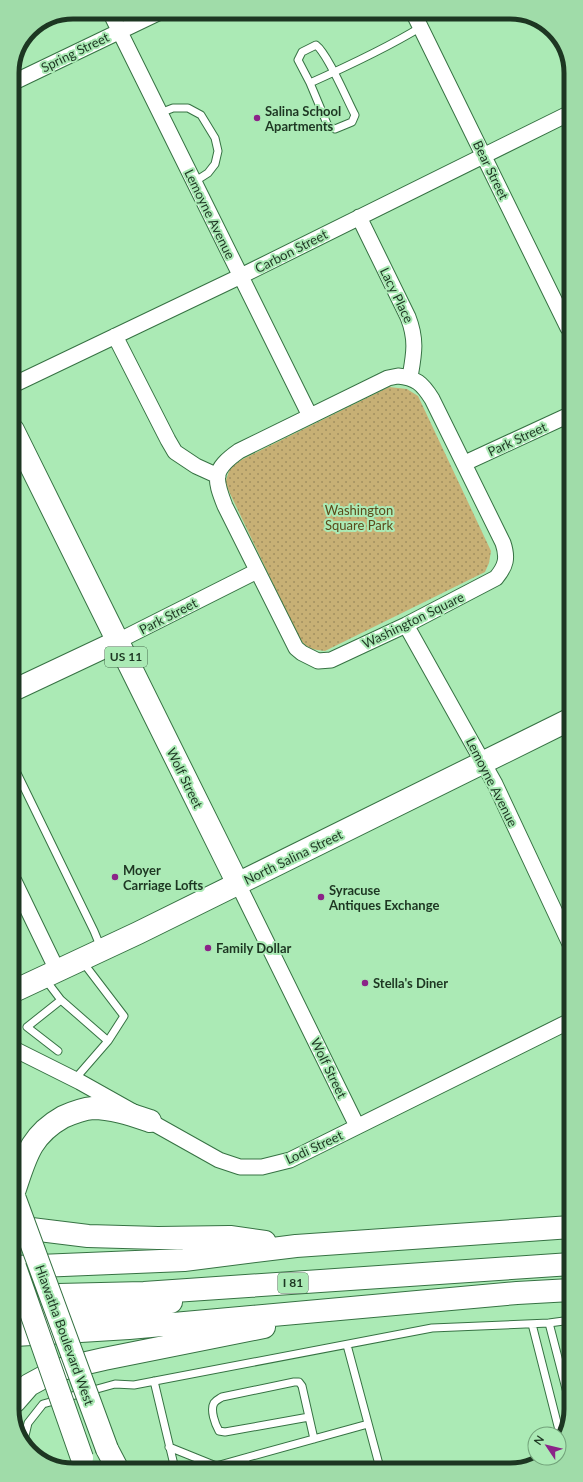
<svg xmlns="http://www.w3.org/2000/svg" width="583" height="1482" viewBox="0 0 583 1482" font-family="Lato,sans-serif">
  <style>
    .park { fill: url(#park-dots) }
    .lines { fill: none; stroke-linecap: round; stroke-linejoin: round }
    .lane-casing { stroke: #367243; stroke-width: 9 }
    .street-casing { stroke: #367243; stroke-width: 17 }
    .secondary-casing { stroke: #367243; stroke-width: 23 }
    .primary-casing { stroke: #367243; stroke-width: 24 }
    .highway-casing { stroke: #367243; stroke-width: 24 }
    .lane { stroke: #fff; stroke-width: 7 }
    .street { stroke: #fff; stroke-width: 15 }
    .secondary { stroke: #fff; stroke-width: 21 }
    .primary { stroke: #fff; stroke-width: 22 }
    .highway { stroke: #fff; stroke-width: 22 }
    .primary-bridge-casing { stroke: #367243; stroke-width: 24; stroke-linecap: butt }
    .primary-bridge { stroke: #fff; stroke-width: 22 }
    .poi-dot { fill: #8b2388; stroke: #abeab5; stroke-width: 1.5 }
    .labels { text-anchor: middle; stroke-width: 4; stroke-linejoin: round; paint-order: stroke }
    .shield { fill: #abeab5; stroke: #486c4e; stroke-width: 1 }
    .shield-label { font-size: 12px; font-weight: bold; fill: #1d3622 }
    .street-label { font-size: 13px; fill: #1d3622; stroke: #abeab5 }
    .poi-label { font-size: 13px; font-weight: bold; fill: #1d3622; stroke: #abeab5; text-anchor: start }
    .park-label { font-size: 13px; fill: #5b4a1b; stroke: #abeab5 }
    .rim { fill: none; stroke: #1d3622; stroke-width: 5 }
  </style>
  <defs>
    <pattern id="park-dots" width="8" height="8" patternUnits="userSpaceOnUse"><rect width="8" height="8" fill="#c7b075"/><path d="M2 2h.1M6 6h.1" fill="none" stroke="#a19060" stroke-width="1.8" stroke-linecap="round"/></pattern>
  </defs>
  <rect width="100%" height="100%" fill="#abeab5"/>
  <path class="park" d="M389,387L407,389L418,396L491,551L489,563L485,572L325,651C309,649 305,648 297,634L225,483L230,468L241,460Z"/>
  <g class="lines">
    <defs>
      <path id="lane" d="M310,83L328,126L335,129L352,122L355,115C347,100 328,54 316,45L302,52L298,60L310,83C348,66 385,49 421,27
        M160,113L173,108H188L201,115L215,138L218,151L215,164L208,173L194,182
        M14,767L94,931L101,948
        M82,961L124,1016L108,1041
        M45,979L61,1000L108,1041L75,1079
        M58,1051L27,1027L61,1000
        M549,1323L571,1408
        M532,1324L561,1438
        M347,1345L380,1468
        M154,1381L175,1469
        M309,1417L225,1432L219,1431C215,1424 210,1410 214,1403C216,1400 219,1399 222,1397L294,1382H299L302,1386L314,1439
        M24,1440L28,1423L43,1404L115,1384L134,1385L432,1328L549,1323L571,1320
        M169,1447L216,1466L368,1424
        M245,1458L248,1469"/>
      <path id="street" d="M110,12L310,416
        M413,12L568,328
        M12,83L160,12
        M359,217L408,317C417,340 414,354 410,377
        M115,336L168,440L175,452L196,466L218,476
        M398,376C416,378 422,383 432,399L503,543C508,558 506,566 496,578L406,625L331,660L318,661L302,653L296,648L225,506C214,478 212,470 239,451L388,378Z
        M13,385L241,276L568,114
        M465,463L569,415
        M406,625L495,784L570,944
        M118,641L257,571
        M14,881L57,970
        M238,884L357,1126
        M14,1049L80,1082L219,1160L240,1167H262L290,1160L570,1021"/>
      <path id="secondary" d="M14,690L118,641"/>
      <path id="primary" d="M13,430L238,884
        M14,991L138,933L569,720
        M15,1189C26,1156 31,1135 63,1117C72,1113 82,1109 93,1108C112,1108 132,1115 150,1121
        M107,1449L118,1470"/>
      <path id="highway" d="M15,1227L88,1236L158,1238L230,1237L265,1242
        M15,1267L184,1260L296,1246L571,1227
        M15,1296L144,1293L571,1264
        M15,1318C69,1317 117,1313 171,1302
        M15,1335L129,1328L517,1293L571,1290
        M15,1401L29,1385L53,1372L69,1367L104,1359L264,1327"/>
    </defs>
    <use href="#lane" class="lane-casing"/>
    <use href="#street" class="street-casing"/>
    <use href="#secondary" class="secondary-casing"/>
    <use href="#primary" class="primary-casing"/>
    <use href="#highway" class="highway-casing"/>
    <use href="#lane" class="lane"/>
    <use href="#street" class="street"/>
    <use href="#secondary" class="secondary"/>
    <use href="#primary" class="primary"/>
    <use href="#highway" class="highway"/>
    <defs>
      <path id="primary-bridge" d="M15,1199L107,1449
        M15,1267L82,1458"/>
    </defs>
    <use href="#primary-bridge" class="primary-bridge-casing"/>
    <use href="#primary-bridge" class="primary-bridge"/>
  </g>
  <g class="poi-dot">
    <circle cx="257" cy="118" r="4"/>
    <circle cx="115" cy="877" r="4"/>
    <circle cx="321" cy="897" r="4"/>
    <circle cx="208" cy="948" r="4"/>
    <circle cx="365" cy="983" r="4"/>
  </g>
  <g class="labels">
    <g class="shield">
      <rect x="105" y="647" width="42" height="20" rx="3"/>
      <rect x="278" y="1273" width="30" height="20" rx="3"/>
    </g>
    <g class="shield-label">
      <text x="126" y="661">US 11</text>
      <text x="293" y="1287">I 81</text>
    </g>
    <g class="street-label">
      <text transform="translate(75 52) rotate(-26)" y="5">Spring Street</text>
      <text transform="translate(491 170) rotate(64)" y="5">Bear Street</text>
      <text transform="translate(210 214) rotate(64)" y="5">Lemoyne Avenue</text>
      <text transform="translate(291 251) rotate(-27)" y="5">Carbon Street</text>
      <text transform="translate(397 295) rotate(64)" y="5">Lacy Place</text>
      <text transform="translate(517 439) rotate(-25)" y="5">Park Street</text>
      <text transform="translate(168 616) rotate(-27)" y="5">Park Street</text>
      <text transform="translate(413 620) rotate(-26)" y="5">Washington Square</text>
      <text transform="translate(185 778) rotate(64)" y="5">Wolf Street</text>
      <text transform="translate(492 782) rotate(63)" y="5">Lemoyne Avenue</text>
      <text transform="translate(293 857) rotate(-26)" y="5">North Salina Street</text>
      <text transform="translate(329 1068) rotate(64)" y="5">Wolf Street</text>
      <text transform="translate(314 1147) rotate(-25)" y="5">Lodi Street</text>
      <text transform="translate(65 1335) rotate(70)" y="5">Hiawatha Boulevard West</text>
    </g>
    <g class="poi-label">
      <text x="265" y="116">Salina School<tspan x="265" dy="15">Apartments</tspan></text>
      <text x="123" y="875">Moyer<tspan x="123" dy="15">Carriage Lofts</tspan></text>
      <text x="329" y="895">Syracuse<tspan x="329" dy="15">Antiques Exchange</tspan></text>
      <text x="216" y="953">Family Dollar</text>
      <text x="373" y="988">Stella's Diner</text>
    </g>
    <g class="park-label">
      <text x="359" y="515">Washington<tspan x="359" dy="15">Square Park</tspan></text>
    </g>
  </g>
  <path d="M0 0H583V1482H0ZM73 19H510A54 54 0 0 1 564 73V1409A54 54 0 0 1 510 1463H73A54 54 0 0 1 19 1409V73A54 54 0 0 1 73 19Z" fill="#a0dca9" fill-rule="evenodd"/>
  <path class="rim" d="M73 19H510A54 54 0 0 1 564 73V1409A54 54 0 0 1 510 1463H73A54 54 0 0 1 19 1409V73A54 54 0 0 1 73 19Z"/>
  <g transform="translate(547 1446) rotate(305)"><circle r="19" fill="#abeab5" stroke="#72a27a"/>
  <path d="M0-3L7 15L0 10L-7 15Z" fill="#8b2388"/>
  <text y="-6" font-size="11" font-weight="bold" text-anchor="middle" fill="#1d3622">N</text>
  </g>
</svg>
